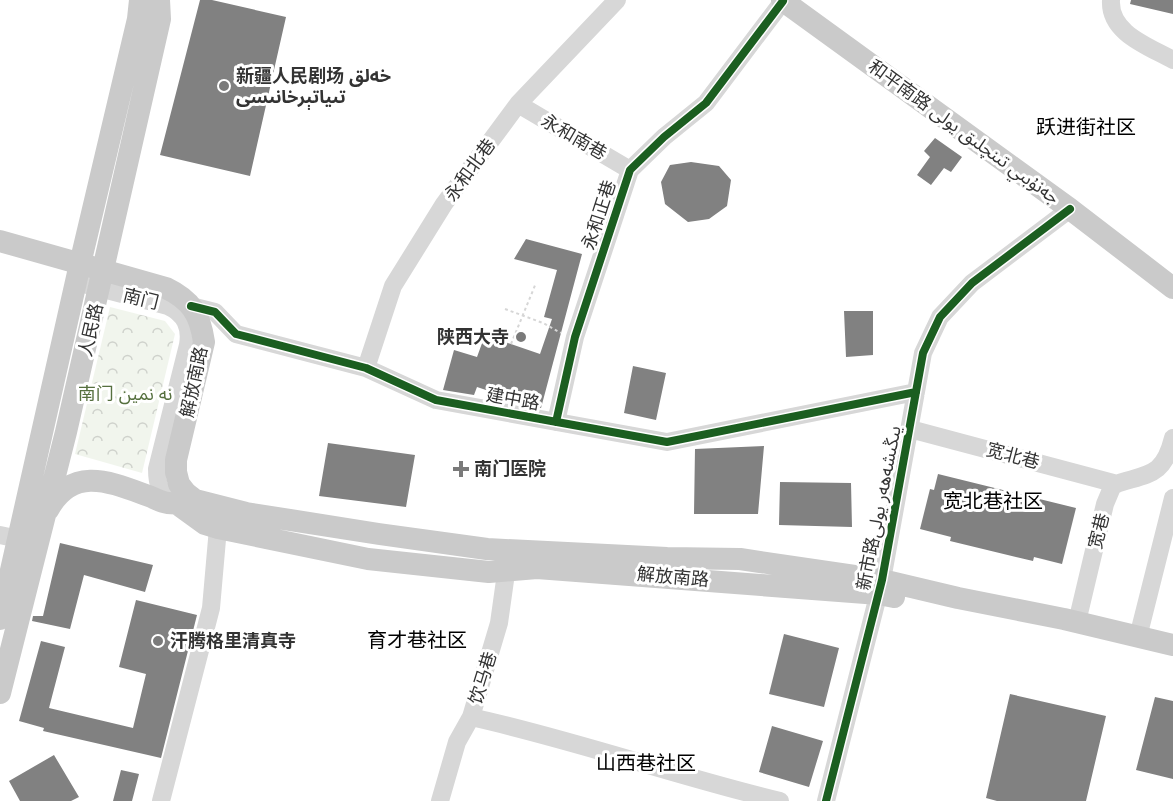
<svg xmlns="http://www.w3.org/2000/svg" width="1173" height="801" viewBox="0 0 1173 801" font-family="Helvetica,'Noto Sans Arabic','Noto Sans SC',sans-serif">
  <style>
    .forest { fill: url(#forest-crowns) }
    .building { fill: #818181 }
    .lines { fill: none; stroke-linecap: round; stroke-linejoin: round }
    .path { stroke: #d6d6d6; stroke-width: 2; stroke-dasharray: 3 3; stroke-linecap: butt }
    .minor { stroke: #d7d7d7; stroke-width: 18 }
    .major { stroke: #cacaca; stroke-width: 22 }
    .cycleway-casing { stroke: #fff; stroke-width: 11 }
    .cycleway { stroke: #1b5e20; stroke-width: 8 }
    .poi-dot { fill: #7a7a7a; stroke: #fff; stroke-width: 2 }
    .labels { text-anchor: middle; stroke-width: 6; stroke-linejoin: round; paint-order: stroke }
    .poi-label { font-size: 18px; font-weight: bold; fill: #333; stroke: #fff; text-anchor: start }
    .street-label { font-size: 18px; fill: #333; stroke: #fff }
    .park-label { font-size: 18px; fill: #56703f; stroke: #fff }
    .neighbourhood-label { font-size: 20px; fill: #000; stroke: #fff }
  </style>
  <defs>
    <pattern id="forest-crowns" width="20" height="18" patternUnits="userSpaceOnUse" patternTransform="scale(1.5)"><rect width="20" height="18" fill="#f1f5ed"/><path d="M2 6a3 3 0 1 1 6 0M12 15a3 3 0 1 1 6 0" fill="none" stroke="#cfd2cc"/></pattern>
  </defs>
  <rect width="100%" height="100%" fill="#fff"/>
  <path class="forest" d="M110,307L165,321L175,334L142,473L75,454Z"/>
  <path class="building" d="M200,0H212L286,17L250,176L160,155Z
    M1131,0H1173V14L1130,4Z
    M935,138L962,157L951,172L944,168L931,185L917,175L930,157L924,151Z
    M691,162L719,166L731,180L727,206L709,219L688,222L665,204L661,182L670,165Z
    M526,239L582,254L541,408L512,402L513,399L477,387L474,395L443,390L454,350L477,357L485,335L540,354L552,319L544,317L557,270L514,259Z
    M844,311H873V355L846,357Z
    M633,366L666,373L656,420L624,413Z
    M328,443L415,455L406,507L319,496Z
    M764,446L758,514H694L695,449Z
    M938,474L1076,508L1062,564L1034,557L1033,561L950,541L951,537L920,529L930,489L934,490Z
    M780,482L851,483L852,527L779,525Z
    M60,543L153,565L145,592L84,575L70,629L32,621L33,616H43Z
    M136,600L197,615L161,758L43,731L44,728L19,721L41,641L65,647L49,708L133,728L146,674L119,667Z
    M784,634L839,648L824,707L769,694Z
    M1010,694L1106,716L1086,801H997L986,798Z
    M1155,697L1173,701V779L1136,770Z
    M772,726L823,741L809,787L759,772Z
    M54,755L79,797L71,801H20L9,781Z
    M121,770L139,774L132,801H113Z"/>
  <g class="lines">
    <path class="path" d="M505,309L543,323L561,333
      M511,344L536,283"/>
    <path class="minor" d="M1111,0C1109,33 1148,46 1173,60
      M518,104L630,170
      M76,282L168,306C185,314 191,327 188,345L157,469C157,484 160,497 176,503
      M191,306L215,312L236,334L366,368L436,400L667,442L916,392
      M366,368L393,286L444,204L518,104L617,0
      M556,422L575,337L630,170L664,137L706,103L783,1
      M910,429L1117,484
      M0,535L19,539
      M1077,622L1105,504L1113,485C1148,473 1163,478 1173,438
      M1138,637L1173,498
      M471,717C575,740 676,776 780,801
      M161,801L211,608L218,528
      M440,801L457,742L471,717L499,623L508,559
      M826,801L882,580L923,353L940,317L972,283L1070,209"/>
    <path class="major" d="M782,0L1070,209L1173,288
      M0,241L166,288C191,300 200,314 204,342L176,460V472L179,484L186,493L195,500L246,513L379,534L487,549L667,558L740,559L882,580L958,598L1064,619L1173,645
      M176,503L205,524L218,528L368,559L489,572L537,568L879,594L894,597
      M48,510C72,466 108,481 146,495C153,497 160,502 168,503C175,504 184,503 191,503
      M0,619L80,264L138,19L140,0
      M0,693L66,432L160,19L159,0"/>
    <defs>
      <path id="cycleway" d="M191,306L215,312L236,334L366,368L436,400L667,442L916,392
        M556,422L575,337L630,170L664,137L706,103L783,1
        M826,801L882,580L923,353L940,317L972,283L1070,209"/>
    </defs>
    <use href="#cycleway" class="cycleway-casing"/>
    <use href="#cycleway" class="cycleway"/>
  </g>
  <g class="poi-dot">
    <circle cx="224" cy="86" r="6"/>
    <circle cx="521" cy="337" r="6"/>
    <path d="M458 460h6v6h6v6h-6v6h-6v-6h-6v-6h6z"/>
    <circle cx="158" cy="641" r="6"/>
  </g>
  <g class="labels">
    <g class="poi-label">
      <text x="236" y="82">新疆人民剧场 خەلق<tspan x="236" dy="21">تىياتېرخانىسى</tspan></text>
      <text x="509" y="343" text-anchor="end">陕西大寺</text>
      <text x="474" y="475">南门医院</text>
      <text x="170" y="647">汗腾格里清真寺</text>
    </g>
    <g class="street-label">
      <text transform="translate(964 132) rotate(36)" y="6">和平南路 جەنۇبىي تىنچلىق يولى</text>
      <text transform="translate(574 137) rotate(30)" y="6">永和南巷</text>
      <text transform="translate(470 170) rotate(-54)" y="6">永和北巷</text>
      <text transform="translate(599 215) rotate(-72)" y="6">永和正巷</text>
      <text transform="translate(141 299) rotate(14)" y="6">南门</text>
      <text transform="translate(91 330) rotate(-77)" y="6">人民路</text>
      <text transform="translate(194 382) rotate(-78)" y="6">解放南路</text>
      <text transform="translate(513 399) rotate(10)" y="6">建中路</text>
      <text transform="translate(1013 456) rotate(15)" y="6">宽北巷</text>
      <text transform="translate(879 508) rotate(-79)" y="6">新市路يىڭىشەھەر يولى</text>
      <text transform="translate(1099 531) rotate(-76)" y="6">宽巷</text>
      <text transform="translate(673 577) rotate(5)" y="6">解放南路</text>
      <text transform="translate(483 678) rotate(-73)" y="6">饮马巷</text>
    </g>
    <g class="park-label">
      <text x="125" y="400">南门 نە نمين</text>
    </g>
    <g class="neighbourhood-label">
      <text x="1086" y="134">跃进街社区</text>
      <text x="993" y="508">宽北巷社区</text>
      <text x="417" y="647">育才巷社区</text>
      <text x="646" y="770">山西巷社区</text>
    </g>
  </g>
</svg>
